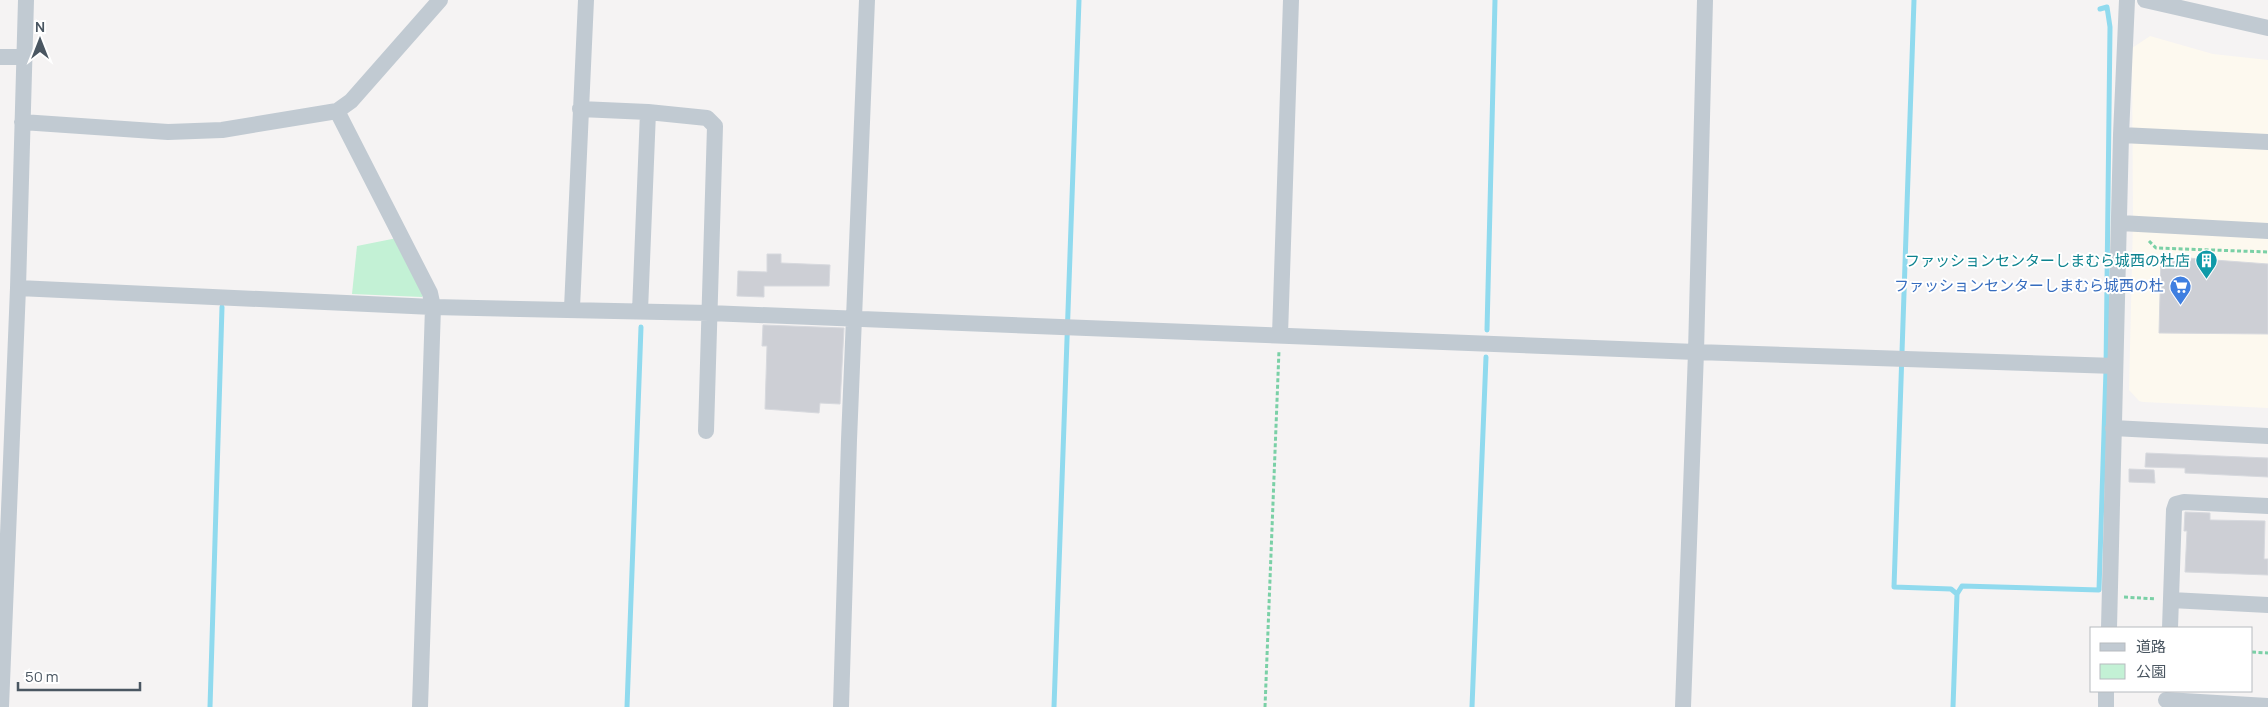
<svg xmlns="http://www.w3.org/2000/svg" width="2268" height="707" viewBox="0 0 2268 707" font-family="Manrope,'Noto Sans JP',sans-serif">
  <style>
    .commercial { fill: #fdf9ef }
    .green { fill: #c3f1d5 }
    .lines { fill: none; stroke-linecap: round; stroke-linejoin: round }
    .stream { stroke: #90daee; stroke-width: 5 }
    .building { fill: #cdcfd5; stroke: #d7d9de }
    .path { stroke: #7ad0a6; stroke-width: 3; stroke-dasharray: 4 2.5; stroke-linecap: butt }
    .minor { stroke: #c1cad2; stroke-width: 16 }
    .labels { text-anchor: middle; stroke-width: 4; stroke-linejoin: round; paint-order: stroke }
    .culture-label { font-size: 15px; fill: #0d838f; stroke: #fff; text-anchor: end }
    .shop-label { font-size: 15px; fill: #366cbe; stroke: #fff; text-anchor: end }
  </style>
  <rect width="100%" height="100%" fill="#f5f3f3"/>
  <path class="commercial" d="M2150,36L2213,54L2268,60V408L2143,402L2139,401L2129,390L2133,223L2132,48Z"/>
  <path class="green" d="M397,238L426,291L422,297L352,294L357,246Z"/>
  <g class="lines">
    <path class="stream" d="M1914,0L1894,587L1951,589L1957,594L1953,707
      M1487,330L1495,0
      M1957,594L1962,586L2099,590L2106,370L2110,27L2107,7L2100,9
      M210,707L222,307
      M627,707L641,327
      M1054,707L1079,0
      M1472,707L1486,357"/>
  </g>
  <path class="building" d="M767,254H781V263L830,265L829,286H764V297L737,296L738,271L767,272Z
    M2161,256L2268,264V334L2159,333Z
    M763,325L844,328L840,404L820,403L819,413L765,409L767,346H762Z
    M2146,453L2268,458V477L2185,473V468L2145,467Z
    M2129,469L2154,470L2155,483L2129,482Z
    M2185,512L2210,513V520L2265,521L2264,559H2268V575L2185,572L2187,531H2184Z"/>
  <g class="lines">
    <path class="path" d="M2149,241L2156,248L2268,252
      M2124,597L2156,599
      M2252,652L2268,653
      M1265,707L1279,350"/>
    <path class="minor" d="M2145,0L2268,28
      M0,57H24
      M580,109L648,112L707,118L715,126L706,431
      M337,111L430,293L433,307L420,707
      M22,122L168,132L222,130L337,111L351,101L440,0
      M2121,135L2268,142
      M2120,223L2268,231
      M18,288L433,307L709,313L1696,352L2115,366
      M572,308L586,0
      M640,311L648,112
      M1280,335L1291,0
      M2113,428L2268,436
      M2171,600L2268,605
      M2109,628L2121,135L2127,0
      M2170,628L2174,510L2176,504L2184,502L2268,506
      M2166,700L2268,706
      M1,707L18,288L26,0
      M841,707L849,440L867,0
      M1683,707L1696,352L1705,0
      M2106,707V691"/>
  </g>
  <defs>
    <symbol id="building-pin" viewBox="-11 -11 22 30"><path d="M0 17L-7.5 6A9.5 9.5 0 1 1 7.5 6Z" fill="#0f9aa8" stroke="#fff"/><path d="M-4-6H4V6H1V3H-1V6H-4ZM-2.5-4.3h1.7v1.8h-1.7ZM.8-4.3h1.7v1.8H.8ZM-2.5-1h1.7V.8h-1.7ZM.8-1h1.7V.8H.8Z" fill="#fff"/></symbol>
    <symbol id="supermarket-pin" viewBox="-11 -11 22 30"><path d="M0 17L-7.5 6A9.5 9.5 0 1 1 7.5 6Z" fill="#3f7fe0" stroke="#fff"/><path d="M-6-5.5h2.5l.6 2H6L4.5 2H-2.5L-4.4-4H-6ZM-1.5 3.2a1.3 1.3 0 1 0 .1 0ZM3 3.2a1.3 1.3 0 1 0 .1 0Z" fill="#fff"/></symbol>
  </defs>
  <g fill-rule="evenodd">
    <use href="#building-pin" x="2194" y="248" width="25" height="34"/>
    <use href="#supermarket-pin" x="2168" y="274" width="25" height="34"/>
  </g>
  <g class="labels">
    <g class="culture-label">
      <text x="2190" y="266">ファッションセンターしまむら城西の杜店</text>
    </g>
    <g class="shop-label">
      <text x="2164" y="291">ファッションセンターしまむら城西の杜</text>
    </g>
  </g>
  <rect x="2090" y="627" width="162" height="65" fill="#ffffff" stroke="#b7bbc0"/>
  <rect x="2100" y="643" width="25" height="8" fill="#c1cad2" stroke="#b7bbc0"/>
  <text x="2136" y="652" font-size="15" fill="#4a5661">道路</text>
  <rect x="2100" y="664" width="25" height="15" fill="#c3f1d5" stroke="#b7bbc0"/>
  <text x="2136" y="677" font-size="15" fill="#4a5661">公園</text>
  <g transform="translate(40 40)" stroke="#ffffff" stroke-width="4" paint-order="stroke">
  <path d="M0-4L9 19L0 12L-9 19Z" fill="#4a5661"/>
  <text y="-8" font-size="14" font-weight="bold" text-anchor="middle" fill="#4a5661">N</text>
  </g>
  <path d="M18 682v8h122v-8" fill="none" stroke="#4a5661" stroke-width="2.5"/>
  <text x="25" y="682" font-size="15" fill="#4a5661" stroke="#ffffff" stroke-width="4" paint-order="stroke">50 m</text>
</svg>
